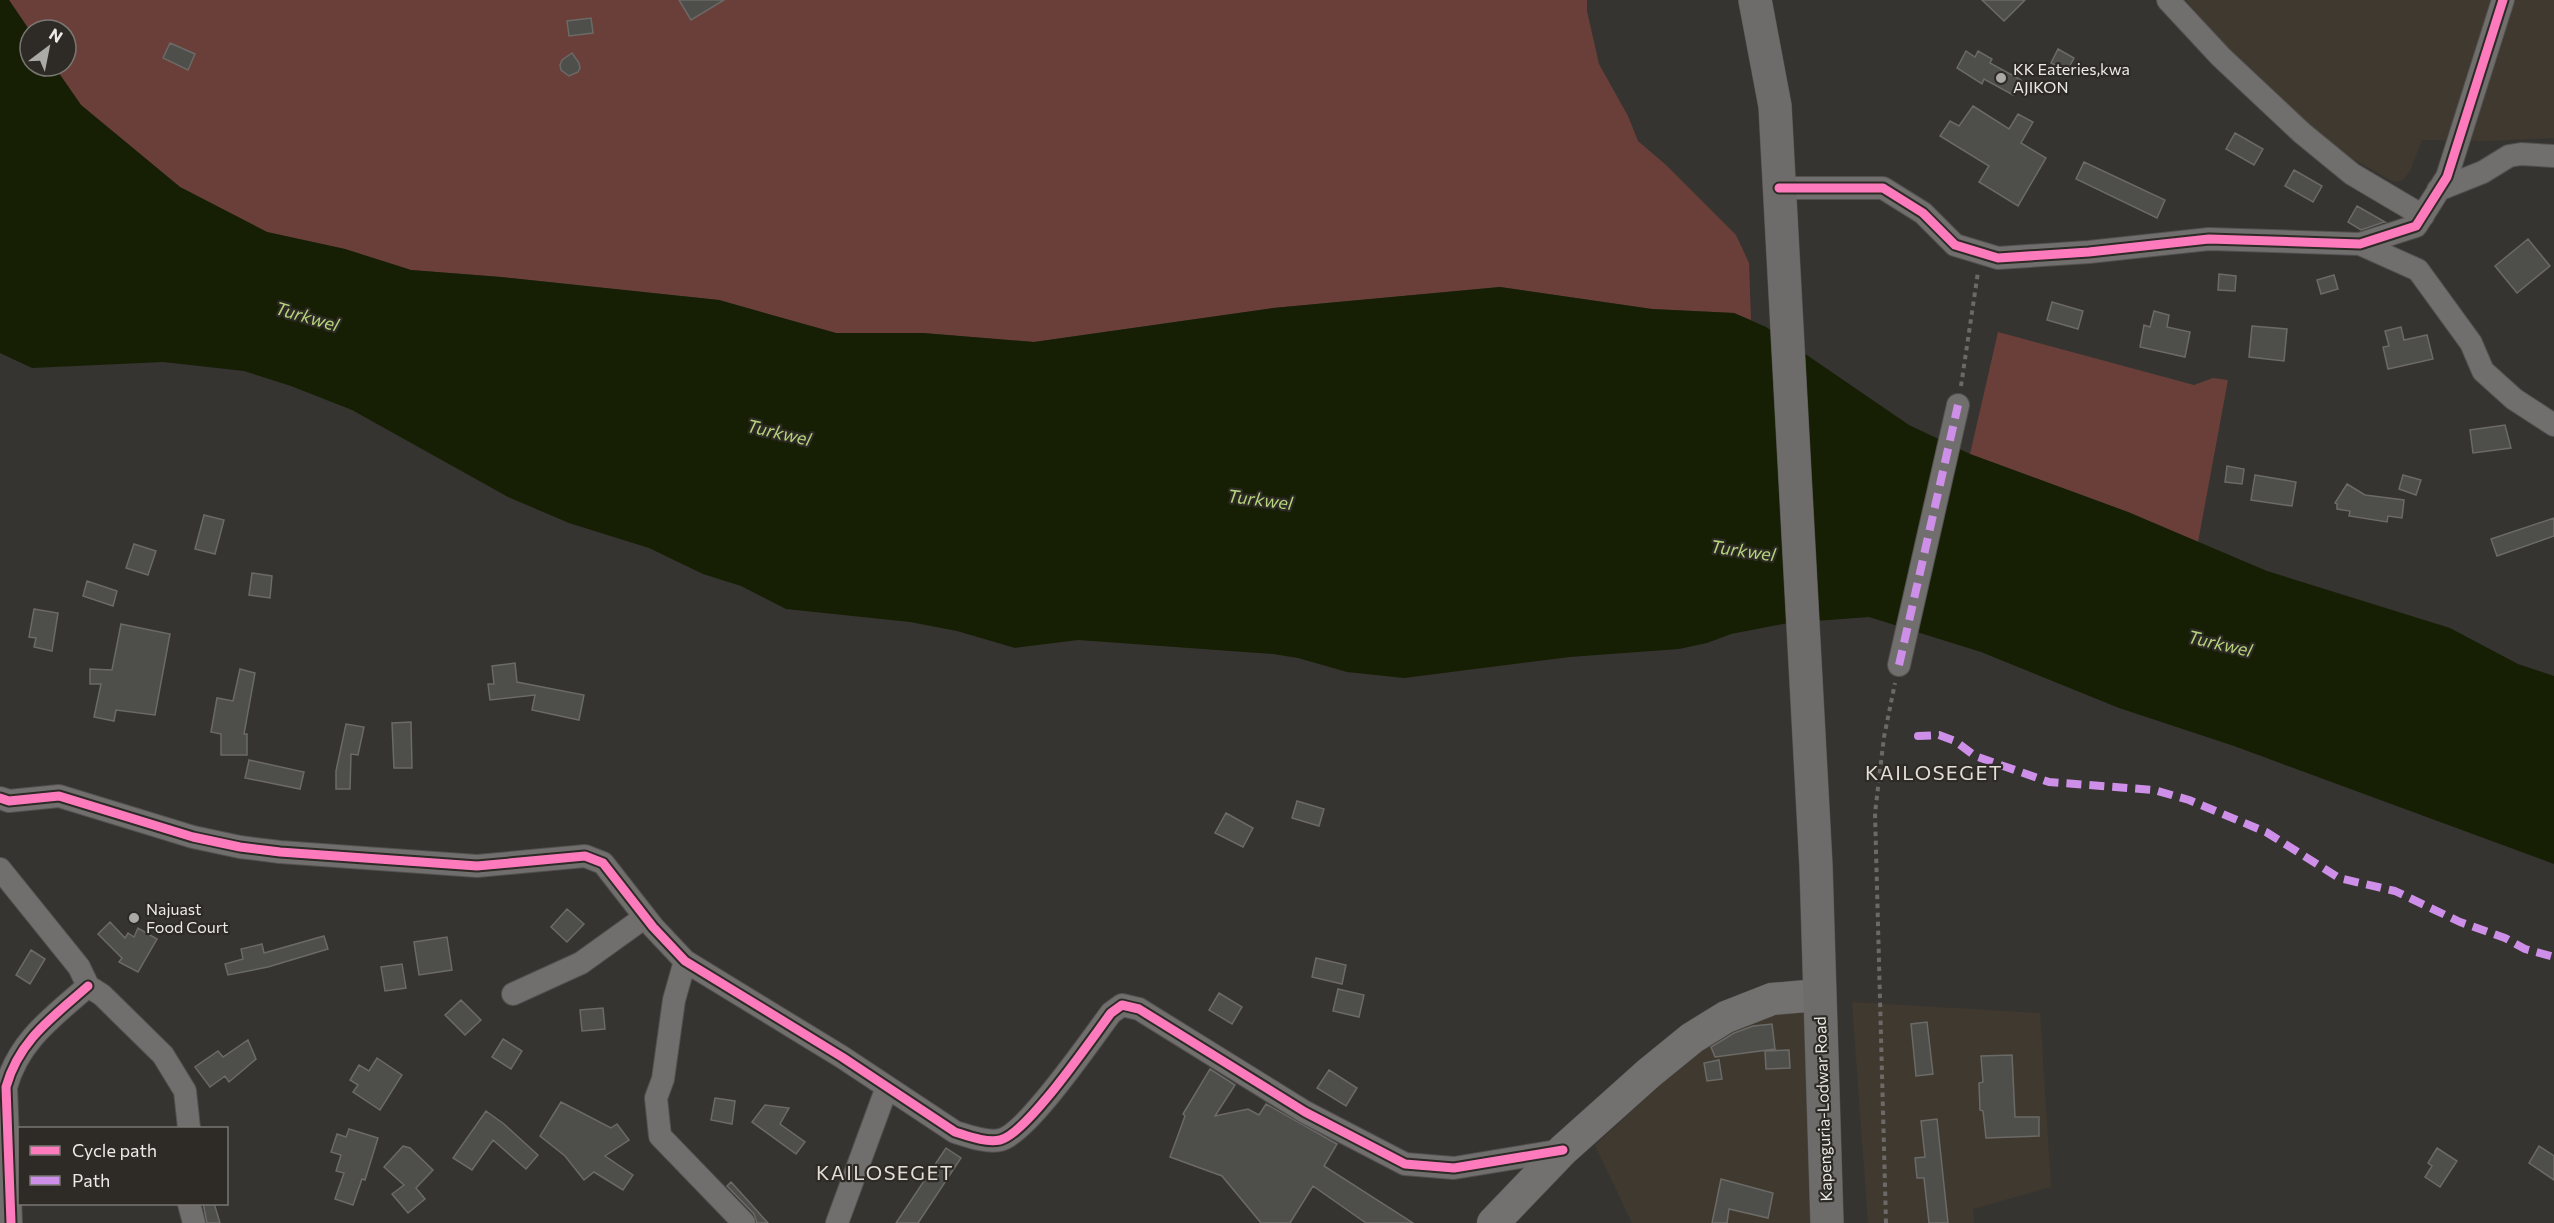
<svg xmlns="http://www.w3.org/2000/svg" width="2554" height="1223" viewBox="0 0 2554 1223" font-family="Commissioner,sans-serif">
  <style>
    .built { fill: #40392f }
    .green { fill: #6a3f39 }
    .water { fill: #161f04 }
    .building { fill: #4e4e4b; stroke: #6b6a67; stroke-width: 1.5 }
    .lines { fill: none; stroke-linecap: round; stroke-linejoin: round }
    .street-casing { stroke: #52514f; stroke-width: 24 }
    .secondary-casing { stroke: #52514f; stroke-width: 33 }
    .highway-casing { stroke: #52514f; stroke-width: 34 }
    .path { stroke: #6b6a68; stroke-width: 4; stroke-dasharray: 4.5 4.5; stroke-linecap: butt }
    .street { stroke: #706f6e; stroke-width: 22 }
    .secondary { stroke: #727170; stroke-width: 32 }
    .highway { stroke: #6d6c6a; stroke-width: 33 }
    .quiet { stroke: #ce8fe9; stroke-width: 8; stroke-dasharray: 15 8; stroke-linecap: butt }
    .cycleway-casing { stroke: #2e2a25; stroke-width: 13 }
    .cycleway { stroke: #fd7abc; stroke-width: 9 }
    .poi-dot { fill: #acaaa7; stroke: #2e2a25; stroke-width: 2 }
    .labels { text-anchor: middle; stroke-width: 4.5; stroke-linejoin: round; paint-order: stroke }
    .poi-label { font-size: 16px; fill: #eceae7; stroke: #2e2a25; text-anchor: start }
    .street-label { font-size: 16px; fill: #eceae7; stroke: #2e2a25 }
    .water-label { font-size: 18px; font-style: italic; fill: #b5d47c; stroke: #2e2a25 }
    .quarter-label { font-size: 20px; letter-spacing: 1.5px; fill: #e3ded7; stroke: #2e2a25 }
  </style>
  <rect width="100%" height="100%" fill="#363431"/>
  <path class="built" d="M2186,0H2554V138L2486,141L2422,140L2410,171L2403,180L2394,182L2337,150L2247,74Z
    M1852,1002L2040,1013L2051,1187L1973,1209L1974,1223H1868Z
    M1812,1009L1820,1223H1632L1595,1145L1726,1024Z"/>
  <path class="green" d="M9,0H1587V11L1599,64L1628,116L1638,141L1666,165L1736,235L1749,263L1751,320L1734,313L1652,309L1500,287L1273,308L1034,342L923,333H836L719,300L501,277L411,270L345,249L267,232L180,187L81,105L54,66H66V30L30,31Z
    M1998,332L2194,385L2213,378L2228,380L2198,542L2128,512L1970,454Z"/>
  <path class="water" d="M0,0H9L30,31V66H54L81,105L180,187L267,232L345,249L411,270L501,277L719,300L836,333H923L1034,342L1273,308L1500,287L1652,309L1734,313L1766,327L1909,425L1970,454L2128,512L2267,571L2450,628L2518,664L2554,676V864L2234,746L2119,708L1981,652L1869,617L1788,623L1731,634L1707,643L1679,649L1570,657L1404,678L1347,672L1298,658L1273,654L1078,640L1015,648L957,631L910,622L786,609L741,586L703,574L649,548L569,523L508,497L352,410L291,386L244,371L163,362L32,368L0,353Z"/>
  <path class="building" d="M679,0H724L691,20Z
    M1982,0H2025L2004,21Z
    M591,18L593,33L569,36L567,21Z
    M170,43L195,54L188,70L163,58Z
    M2058,49L2074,58L2067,71L2051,63Z
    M1966,51L1975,57L1978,51L1992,59L1990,63L2021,80L2013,95L1984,79L1982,84L1957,68Z
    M572,53L579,63L580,68L578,72L569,76L561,70L560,65L562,60Z
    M1973,106L2009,129L2018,114L2033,122L2021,143L2046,158L2018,206L1979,182L1989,166L1940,136L1950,121L1959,126Z
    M2235,133L2263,149L2254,165L2226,149Z
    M2084,162L2165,200L2157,218L2076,179Z
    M2294,170L2322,186L2313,202L2285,186Z
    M2357,206L2385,222H2384L2361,230L2348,222Z
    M2528,239L2550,266L2517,293L2495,266Z
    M2219,274L2236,276L2235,291L2218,290Z
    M2334,275L2338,289L2321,294L2317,280Z
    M2052,302L2083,311L2078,329L2047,320Z
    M2154,311L2169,315L2167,327L2190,332L2185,357L2140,347L2144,325L2150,327Z
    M2252,326L2287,329L2284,361L2249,357Z
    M2401,327L2404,340L2427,335L2433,359L2388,369L2383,347L2389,346L2385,331Z
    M2505,425L2511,448L2473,453L2470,430Z
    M2227,466L2244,469L2242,484L2225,482Z
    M2255,475L2296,482L2292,506L2251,500Z
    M2403,475L2421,480L2416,495L2399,489Z
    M2347,484L2365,495L2404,500L2402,518L2388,516L2387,522L2349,516L2350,511L2337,509V504L2335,503Z
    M204,515L224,520L215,554L195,549Z
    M2554,518V536L2497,556L2491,539Z
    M134,544L156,551L148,575L126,568Z
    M252,573L272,576L270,598L249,595Z
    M87,581L117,591L113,606L83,596Z
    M34,609L58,613L52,651L34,647L36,638L29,637Z
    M121,624L170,634L155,715L116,710L114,721L94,717L101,684H90V669L112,670Z
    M515,663L517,682L584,695L579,720L532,710L535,695L490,700L488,684H494L492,666Z
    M240,669L255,673L244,734H247V755H221V734L211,732L217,698L233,701Z
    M411,722L412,768H394L392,723Z
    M346,724L364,727L358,755L351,754L350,789H336V771Z
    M249,760L304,772L300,789L245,778Z
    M1297,801L1324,809L1319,826L1292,818Z
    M1226,813L1253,828L1243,847L1215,833Z
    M567,909L584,924L567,942L551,927Z
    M110,922L125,938L128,933L134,937L138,928L157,939L138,972L119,962L122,958L98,934Z
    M324,936L328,949L268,967L228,975L225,964L243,959L241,949L262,944L264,953Z
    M447,937L452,970L419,975L414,942Z
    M31,950L45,959L30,984L16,975Z
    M1316,958L1346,965L1342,984L1312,977Z
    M402,964L406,988L385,991L381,967Z
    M1338,989L1364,995L1359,1017L1333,1011Z
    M1219,993L1242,1007L1232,1024L1209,1010Z
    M461,1000L481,1020L465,1035L445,1015Z
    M603,1008L605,1029L582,1031L580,1010Z
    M1927,1022L1933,1074L1916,1076L1911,1024Z
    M1772,1024L1775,1049L1715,1057L1711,1047L1734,1033L1753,1026Z
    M503,1039L522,1051L511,1069L492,1057Z
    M248,1040L256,1059L229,1082L225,1076L210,1087L195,1067L218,1051L223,1057Z
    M1789,1050L1790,1068L1766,1069L1765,1051Z
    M2012,1055L2015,1117H2039V1136L1986,1138L1983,1111L1980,1110L1979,1083L1983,1082L1981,1056Z
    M377,1058L402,1075L380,1110L353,1092L358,1085L350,1080L359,1065L369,1071Z
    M1719,1060L1722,1079L1707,1081L1704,1063Z
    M1210,1069L1235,1085L1215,1116L1248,1109L1259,1115L1266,1104L1337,1144L1324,1166L1413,1223H1366L1313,1186L1290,1223H1261L1222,1176L1170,1157L1185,1116L1183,1114Z
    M1329,1070L1357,1088L1346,1106L1317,1088Z
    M715,1098L735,1101L732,1124L711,1120Z
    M561,1102L611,1128L617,1124L629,1140L605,1156L633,1175L623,1190L594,1172L584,1180L565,1156L540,1136Z
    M765,1105L789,1108L780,1124L805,1142L796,1154L752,1122Z
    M486,1111L504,1124L538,1155L526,1169L493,1140L472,1170L453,1158Z
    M1937,1119L1948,1223H1929L1924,1178H1917L1915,1158L1925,1157L1921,1121Z
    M349,1129L378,1138L365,1180L362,1179L353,1205L335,1199L344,1173L336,1171L341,1155L331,1152L337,1134L346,1137Z
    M403,1146L410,1148L433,1170L416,1188L425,1199L408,1213L392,1194L404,1185L384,1167Z
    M2539,1146L2554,1156V1180L2529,1163Z
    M946,1148L961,1158L918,1223H896Z
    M2437,1148L2457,1161L2440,1187L2425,1177L2432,1166L2428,1163Z
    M1721,1179L1773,1193L1768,1218L1729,1209L1727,1223H1712Z
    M731,1182L751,1204L768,1223H757L754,1214L727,1186Z
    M203,1203H214L220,1223H207Z"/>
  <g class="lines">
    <defs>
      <path id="street" d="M2168,0L2221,57L2302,133L2352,174L2423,216
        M1779,188H1883L1923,213L1955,245L1998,258L2089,252L2209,239L2360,244L2416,226L2447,177L2503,0
        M2438,190L2483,172L2509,156L2521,154L2554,156
        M2360,244L2418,270L2471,343L2483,371L2514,399L2554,425
        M1899,665L1958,405
        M0,798L9,801L59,796L193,837L240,847L280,852L477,866L585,856L603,863L653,927L685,961L842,1057L955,1132C968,1136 986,1143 1000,1140C1027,1134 1092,1038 1111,1013L1122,1005L1139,1009L1305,1112L1405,1164L1454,1168L1563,1150
        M0,869L79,967L88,986L102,995L163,1055L185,1091L189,1128
        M685,961L674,1000L663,1079L656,1098L660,1136L744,1223
        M513,994L581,963L645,917
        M189,1204L194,1223
        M11,1223L6,1087C19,1040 53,1017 88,986
        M837,1223L887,1087"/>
      <path id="secondary" d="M1493,1223L1563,1150L1649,1073L1692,1038L1726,1017L1772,999L1818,995"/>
      <path id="highway" d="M1755,0L1775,106L1816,866L1827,1223"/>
    </defs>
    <use href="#street" class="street-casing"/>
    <use href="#secondary" class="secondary-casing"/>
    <use href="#highway" class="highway-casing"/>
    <path class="path" d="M1961,386L1978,272
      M1886,1223L1875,813L1884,737L1895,683"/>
    <use href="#street" class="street"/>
    <use href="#secondary" class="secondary"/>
    <use href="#highway" class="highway"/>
    <path class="quiet" d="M1899,665L1958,405
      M1920,736H1918L1939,735L1955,741L1975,756L2049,782L2154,790L2189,800L2266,832L2339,878L2395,891L2460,922L2505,938L2525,949L2554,957"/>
    <defs>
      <path id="cycleway" d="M1779,188H1883L1923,213L1955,245L1998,258L2089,252L2209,239L2360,244L2416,226L2447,177L2503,0
        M0,798L9,801L59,796L193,837L240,847L280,852L477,866L585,856L603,863L653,927L685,961L842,1057L955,1132C968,1136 986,1143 1000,1140C1027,1134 1092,1038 1111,1013L1122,1005L1139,1009L1305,1112L1405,1164L1454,1168L1563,1150
        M11,1223L6,1087C19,1040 53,1017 88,986"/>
    </defs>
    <use href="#cycleway" class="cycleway-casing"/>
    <use href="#cycleway" class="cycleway"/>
  </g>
  <g class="poi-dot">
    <circle cx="2001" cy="78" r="6"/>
    <circle cx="134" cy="918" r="6"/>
  </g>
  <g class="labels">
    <g class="poi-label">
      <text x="2013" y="75">KK Eateries,kwa<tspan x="2013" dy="18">AJIKON</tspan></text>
      <text x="146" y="915">Najuast<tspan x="146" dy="18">Food Court</tspan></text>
    </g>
    <g class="street-label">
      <text transform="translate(1823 1109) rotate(-92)" y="6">Kapenguria-Lodwar Road</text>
    </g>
    <g class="water-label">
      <text transform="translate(307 317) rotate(16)" y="6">Turkwel</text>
      <text transform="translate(779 433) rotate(13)" y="6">Turkwel</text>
      <text transform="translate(1260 500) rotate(7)" y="6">Turkwel</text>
      <text transform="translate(1743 551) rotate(8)" y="6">Turkwel</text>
      <text transform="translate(2220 644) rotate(13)" y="6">Turkwel</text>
    </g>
    <g class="quarter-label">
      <text x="1934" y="780">KAILOSEGET</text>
      <text x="885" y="1180">KAILOSEGET</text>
    </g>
  </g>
  <rect x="18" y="1127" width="210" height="78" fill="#2e2a25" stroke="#7a7773" stroke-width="1.5"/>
  <rect x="30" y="1146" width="30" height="9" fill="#fd7abc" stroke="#7a7773" stroke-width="1.5"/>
  <text x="72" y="1157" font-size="18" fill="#eceae7">Cycle path</text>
  <rect x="30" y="1176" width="30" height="9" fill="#ce8fe9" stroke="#7a7773" stroke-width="1.5"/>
  <text x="72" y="1187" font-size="18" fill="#eceae7">Path</text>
  <g transform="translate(48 48) rotate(32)"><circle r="28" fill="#2e2a25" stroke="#7a7773" stroke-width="1.5"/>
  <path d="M0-4.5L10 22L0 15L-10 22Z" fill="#acaaa7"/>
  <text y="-9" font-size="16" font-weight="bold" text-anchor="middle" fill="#eceae7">N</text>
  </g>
</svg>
